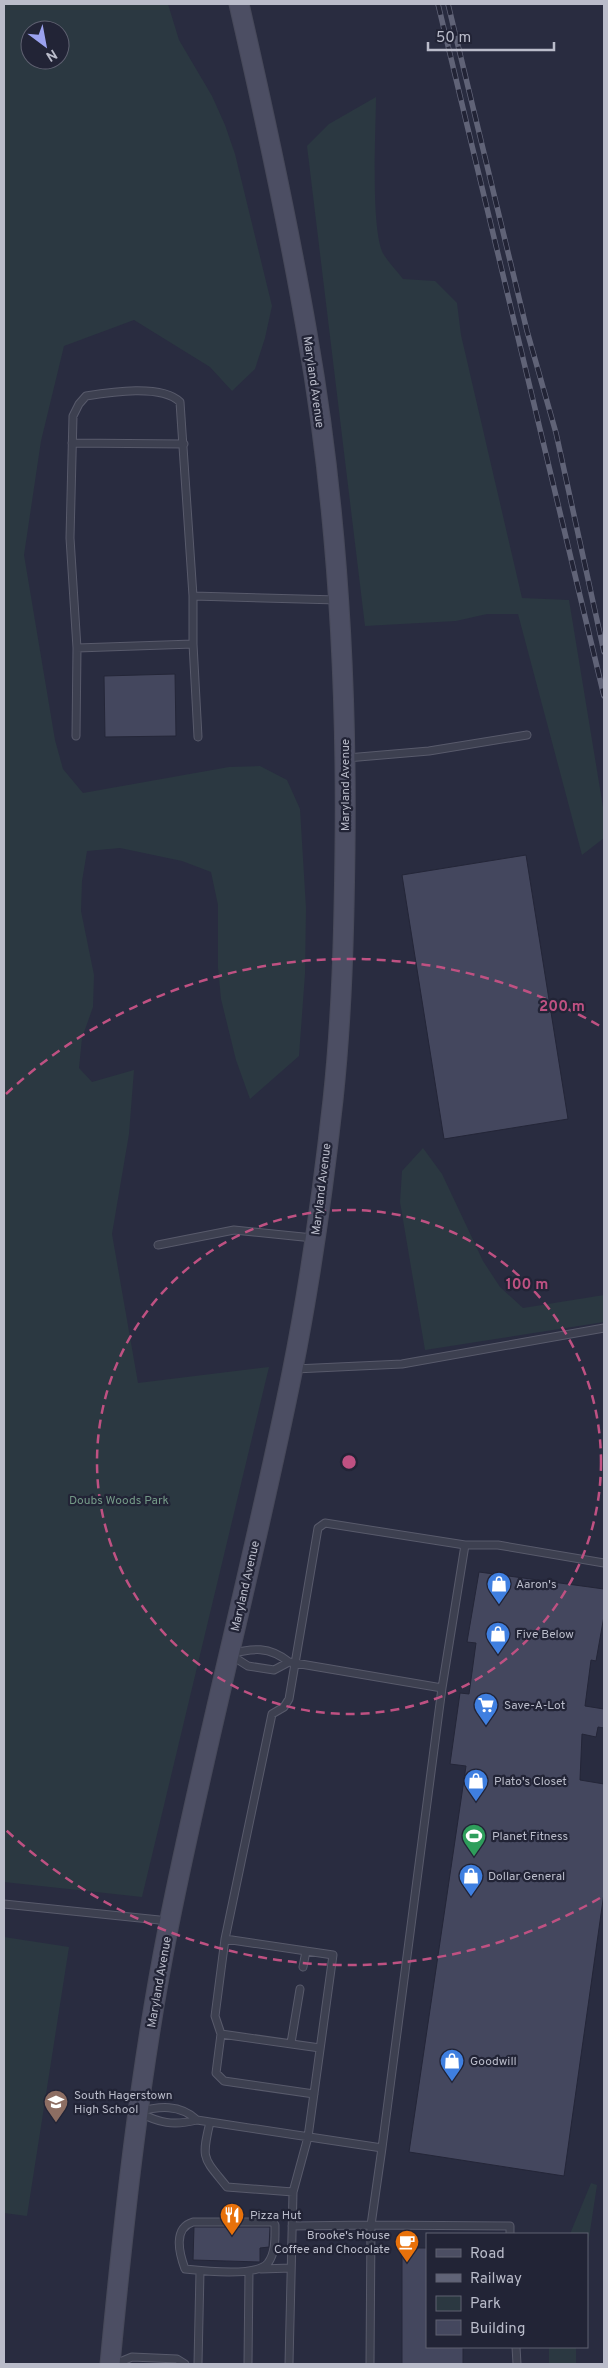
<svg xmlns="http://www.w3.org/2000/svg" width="608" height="2368" viewBox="0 0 608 2368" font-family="Overpass,sans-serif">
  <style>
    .green { fill: #2b3841; fill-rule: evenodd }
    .building { fill: #44475e; stroke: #242638 }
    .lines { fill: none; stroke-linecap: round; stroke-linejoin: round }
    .lane-casing { stroke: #585a6b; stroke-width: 9 }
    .secondary-casing { stroke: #47495a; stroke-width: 21 }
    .lane { stroke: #3d4050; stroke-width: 7 }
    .secondary { stroke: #4c4e63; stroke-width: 19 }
    .rail-casing { stroke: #606377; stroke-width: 5.5 }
    .rail { stroke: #222436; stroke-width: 4; stroke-dasharray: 11; stroke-linecap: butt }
    .ring { fill: none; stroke: #bf5182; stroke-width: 2.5; stroke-dasharray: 9 6 }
    .labels { text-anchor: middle; stroke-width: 4.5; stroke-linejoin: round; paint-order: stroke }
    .street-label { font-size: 12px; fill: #babcca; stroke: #222436 }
    .park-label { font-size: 12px; fill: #749987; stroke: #222436 }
    .poi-label { font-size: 12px; fill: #babcca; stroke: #222436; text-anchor: start }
    .centre { fill: #bf5182; stroke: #222436; stroke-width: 2.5 }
    .ring-label { font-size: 15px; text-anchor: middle; font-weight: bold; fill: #bf5182; stroke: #222436; stroke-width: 4.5; stroke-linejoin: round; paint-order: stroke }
  </style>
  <rect width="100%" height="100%" fill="#292c40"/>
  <path class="green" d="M4,4H168L179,40L212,96L225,125L235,154L272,306L265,338L255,369L232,391L210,367L134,320L64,346L41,441L24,555L55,740L63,769L83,793L229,767L260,766L287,780L300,809L306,908L305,974L299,1056L250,1099L236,1060L221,999L218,968V905L211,872L182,861L120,848L87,851L82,881L81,911L94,975L93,1007L82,1038L79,1068L92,1082L134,1070L129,1134L112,1234L138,1383L269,1367L142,1897L4,1882ZM30,30H60V60H30Z
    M376,97C376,128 370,233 384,255C389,263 397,271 403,279L435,281L457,303L461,335L522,598L569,600L604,813V838L582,855L518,614H487L456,621L365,626L307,146L329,124Z
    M423,1148L442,1174L483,1261L500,1287L523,1308L604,1295V1322L425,1350L400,1202L402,1171Z
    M4,1937L69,1947L27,2216L4,2213Z
    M591,2183L597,2185L587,2251V2234H570Z
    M549,2347H576V2364H549Z"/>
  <path class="building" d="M175,674L176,736L105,737L104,676Z
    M526,855L568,1119L444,1139L402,875Z
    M479,1572L604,1589V1616L596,1661L591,1660L585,1706L604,1709V1728L598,1727L596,1737L582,1734L580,1780L604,1784V1893L564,2176L409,2152L466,1766L450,1764L460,1693L469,1694L476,1643L467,1642Z
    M194,2227H270L269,2247L260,2248V2262L193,2260Z
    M402,2248H427V2347H463V2364H402Z"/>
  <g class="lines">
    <defs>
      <path id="lane" d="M72,443L184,444
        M193,644L198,737
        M77,648L193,644V596
        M76,736L77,648L70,538L73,416L79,404L86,396C111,392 162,384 180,402L193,596L338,600
        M347,758L429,751L527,735
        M158,1245L234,1230L313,1238
        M295,1369L402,1364L604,1328
        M465,1545H498L604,1563
        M289,1662L274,1670L248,1666L229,1654C253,1648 269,1646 289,1662L442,1688L382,2148
        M4,1904L169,1921
        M225,1939L333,1955L308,2137L293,2192
        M303,1967L306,1951
        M221,2034L216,2073L224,2081L314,2094
        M291,2043L300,1989
        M320,2048L221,2034L215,2016L225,1939L272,1714L284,1707L289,1699L318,1528L325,1523L465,1545L442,1688
        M197,2120C180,2104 159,2106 138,2112C159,2123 173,2126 197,2120L382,2148L371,2225L292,2226
        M210,2122C201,2160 203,2157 227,2187L293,2192L289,2364
        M193,2222H273L275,2225C275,2237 276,2252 268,2263C257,2277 203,2271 185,2269C179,2253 173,2228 193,2222Z
        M261,2269L291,2268
        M516,2347L517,2364
        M115,2364L132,2357L177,2359L185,2364
        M198,2364L200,2271
        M248,2364L249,2271
        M370,2364L371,2225L510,2226V2234"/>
      <path id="secondary" d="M110,2364C124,2217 140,2070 169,1924C206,1739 255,1557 292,1373C310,1283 323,1191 333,1100C342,1016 344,932 345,848C347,676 337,503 307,333C288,223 264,113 239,4"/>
    </defs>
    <use href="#lane" class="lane-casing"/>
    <use href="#secondary" class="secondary-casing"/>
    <use href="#lane" class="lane"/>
    <use href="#secondary" class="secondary"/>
    <defs>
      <path id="rail" d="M438,4L604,696
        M448,4L527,331L556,433L604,652"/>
    </defs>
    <use href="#rail" class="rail-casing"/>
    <use href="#rail" class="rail"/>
  </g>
  <g class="ring">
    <circle cx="349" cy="1462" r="252"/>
    <path d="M600 1898A503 503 0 0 1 6 1830M6 1094A503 503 0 0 1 600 1026"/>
  </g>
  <defs>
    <symbol id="shop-pin" viewBox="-11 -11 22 30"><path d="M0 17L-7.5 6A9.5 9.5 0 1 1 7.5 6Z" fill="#3f7fe0" stroke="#222436"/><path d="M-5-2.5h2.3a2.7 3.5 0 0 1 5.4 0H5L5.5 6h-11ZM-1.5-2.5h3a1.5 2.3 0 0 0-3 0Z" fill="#fff"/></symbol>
    <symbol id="supermarket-pin" viewBox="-11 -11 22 30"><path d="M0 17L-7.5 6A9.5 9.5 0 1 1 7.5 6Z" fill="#3f7fe0" stroke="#222436"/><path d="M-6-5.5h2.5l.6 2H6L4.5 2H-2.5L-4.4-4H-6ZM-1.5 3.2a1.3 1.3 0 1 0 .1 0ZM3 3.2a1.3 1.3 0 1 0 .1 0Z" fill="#fff"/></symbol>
    <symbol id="stadium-pin" viewBox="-11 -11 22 30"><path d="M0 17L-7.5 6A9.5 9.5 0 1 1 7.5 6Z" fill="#2e9e5b" stroke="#222436"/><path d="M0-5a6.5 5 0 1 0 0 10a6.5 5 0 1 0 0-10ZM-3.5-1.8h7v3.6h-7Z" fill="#fff"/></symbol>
    <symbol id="school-pin" viewBox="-11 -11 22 30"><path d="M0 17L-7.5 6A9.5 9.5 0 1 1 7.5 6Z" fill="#8d6e63" stroke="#222436"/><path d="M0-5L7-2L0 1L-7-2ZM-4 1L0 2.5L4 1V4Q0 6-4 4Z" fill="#fff"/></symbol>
    <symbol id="restaurant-pin" viewBox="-11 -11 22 30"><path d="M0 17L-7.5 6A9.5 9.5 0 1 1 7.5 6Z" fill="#e8710a" stroke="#222436"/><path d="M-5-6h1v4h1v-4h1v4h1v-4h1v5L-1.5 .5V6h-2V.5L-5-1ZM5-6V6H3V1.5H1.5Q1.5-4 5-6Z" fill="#fff"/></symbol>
    <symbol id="cafe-pin" viewBox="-11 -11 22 30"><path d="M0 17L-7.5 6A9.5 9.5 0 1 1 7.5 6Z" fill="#e8710a" stroke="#222436"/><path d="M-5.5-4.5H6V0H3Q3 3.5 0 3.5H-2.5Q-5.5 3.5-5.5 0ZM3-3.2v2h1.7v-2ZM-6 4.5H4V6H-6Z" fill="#fff"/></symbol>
  </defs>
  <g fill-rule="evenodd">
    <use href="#shop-pin" x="485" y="1570" width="28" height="38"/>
    <use href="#shop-pin" x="484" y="1620" width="28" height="38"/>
    <use href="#supermarket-pin" x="472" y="1691" width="28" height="38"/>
    <use href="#shop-pin" x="462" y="1767" width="28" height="38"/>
    <use href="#stadium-pin" x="460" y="1822" width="28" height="38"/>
    <use href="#shop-pin" x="457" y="1862" width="28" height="38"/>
    <use href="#shop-pin" x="438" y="2047" width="28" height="38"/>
    <use href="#school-pin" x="42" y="2088" width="28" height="38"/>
    <use href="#restaurant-pin" x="218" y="2201" width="28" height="38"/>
    <use href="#cafe-pin" x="393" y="2228" width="28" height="38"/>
  </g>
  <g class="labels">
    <g class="street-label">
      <text transform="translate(314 382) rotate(82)" y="4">Maryland Avenue</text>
      <text transform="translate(345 785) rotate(-90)" y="4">Maryland Avenue</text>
      <text transform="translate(321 1189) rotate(-83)" y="4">Maryland Avenue</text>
      <text transform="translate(245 1586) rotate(-77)" y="4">Maryland Avenue</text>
      <text transform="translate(159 1982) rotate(-80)" y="4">Maryland Avenue</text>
    </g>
    <g class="park-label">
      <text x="119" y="1504">Doubs Woods Park</text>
    </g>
    <g class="poi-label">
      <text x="516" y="1588">Aaron's</text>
      <text x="516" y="1638">Five Below</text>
      <text x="504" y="1709">Save-A-Lot</text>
      <text x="494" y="1785">Plato's Closet</text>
      <text x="492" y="1840">Planet Fitness</text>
      <text x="488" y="1880">Dollar General</text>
      <text x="470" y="2065">Goodwill</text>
      <text x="74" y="2099">South Hagerstown<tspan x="74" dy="14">High School</tspan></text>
      <text x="250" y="2219">Pizza Hut</text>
      <text x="390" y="2239" text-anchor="end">Brooke's House<tspan x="390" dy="14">Coffee and Chocolate</tspan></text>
    </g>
  </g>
  <circle cx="349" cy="1462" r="8" class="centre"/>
  <g class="ring-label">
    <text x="562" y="1011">200 m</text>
    <text x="527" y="1289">100 m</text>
  </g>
  <rect width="608" height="2368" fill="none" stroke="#babcca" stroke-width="10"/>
  <rect x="426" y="2233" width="162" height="115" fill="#222436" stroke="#5f6171"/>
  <rect x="436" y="2249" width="25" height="8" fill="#4c4e63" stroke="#5f6171"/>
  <text x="470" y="2258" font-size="15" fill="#babcca">Road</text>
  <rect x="436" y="2274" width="25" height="8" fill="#606377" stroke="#5f6171"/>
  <text x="470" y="2283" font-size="15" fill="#babcca">Railway</text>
  <rect x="436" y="2296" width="25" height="15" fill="#2b3841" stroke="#5f6171"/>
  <text x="470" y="2308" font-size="15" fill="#babcca">Park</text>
  <rect x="436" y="2320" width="25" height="15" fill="#44475e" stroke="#5f6171"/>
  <text x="470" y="2333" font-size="15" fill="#babcca">Building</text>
  <g transform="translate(45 45) rotate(148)"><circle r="24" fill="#222436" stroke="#5f6171"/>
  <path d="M0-4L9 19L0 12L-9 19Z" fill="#9ba2ef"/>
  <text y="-8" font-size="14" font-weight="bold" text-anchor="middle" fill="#babcca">N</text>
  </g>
  <path d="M428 42v8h126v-8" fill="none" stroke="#babcca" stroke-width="2.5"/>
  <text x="436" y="42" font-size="15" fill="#babcca" stroke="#222436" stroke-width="4" paint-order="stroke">50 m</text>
</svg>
